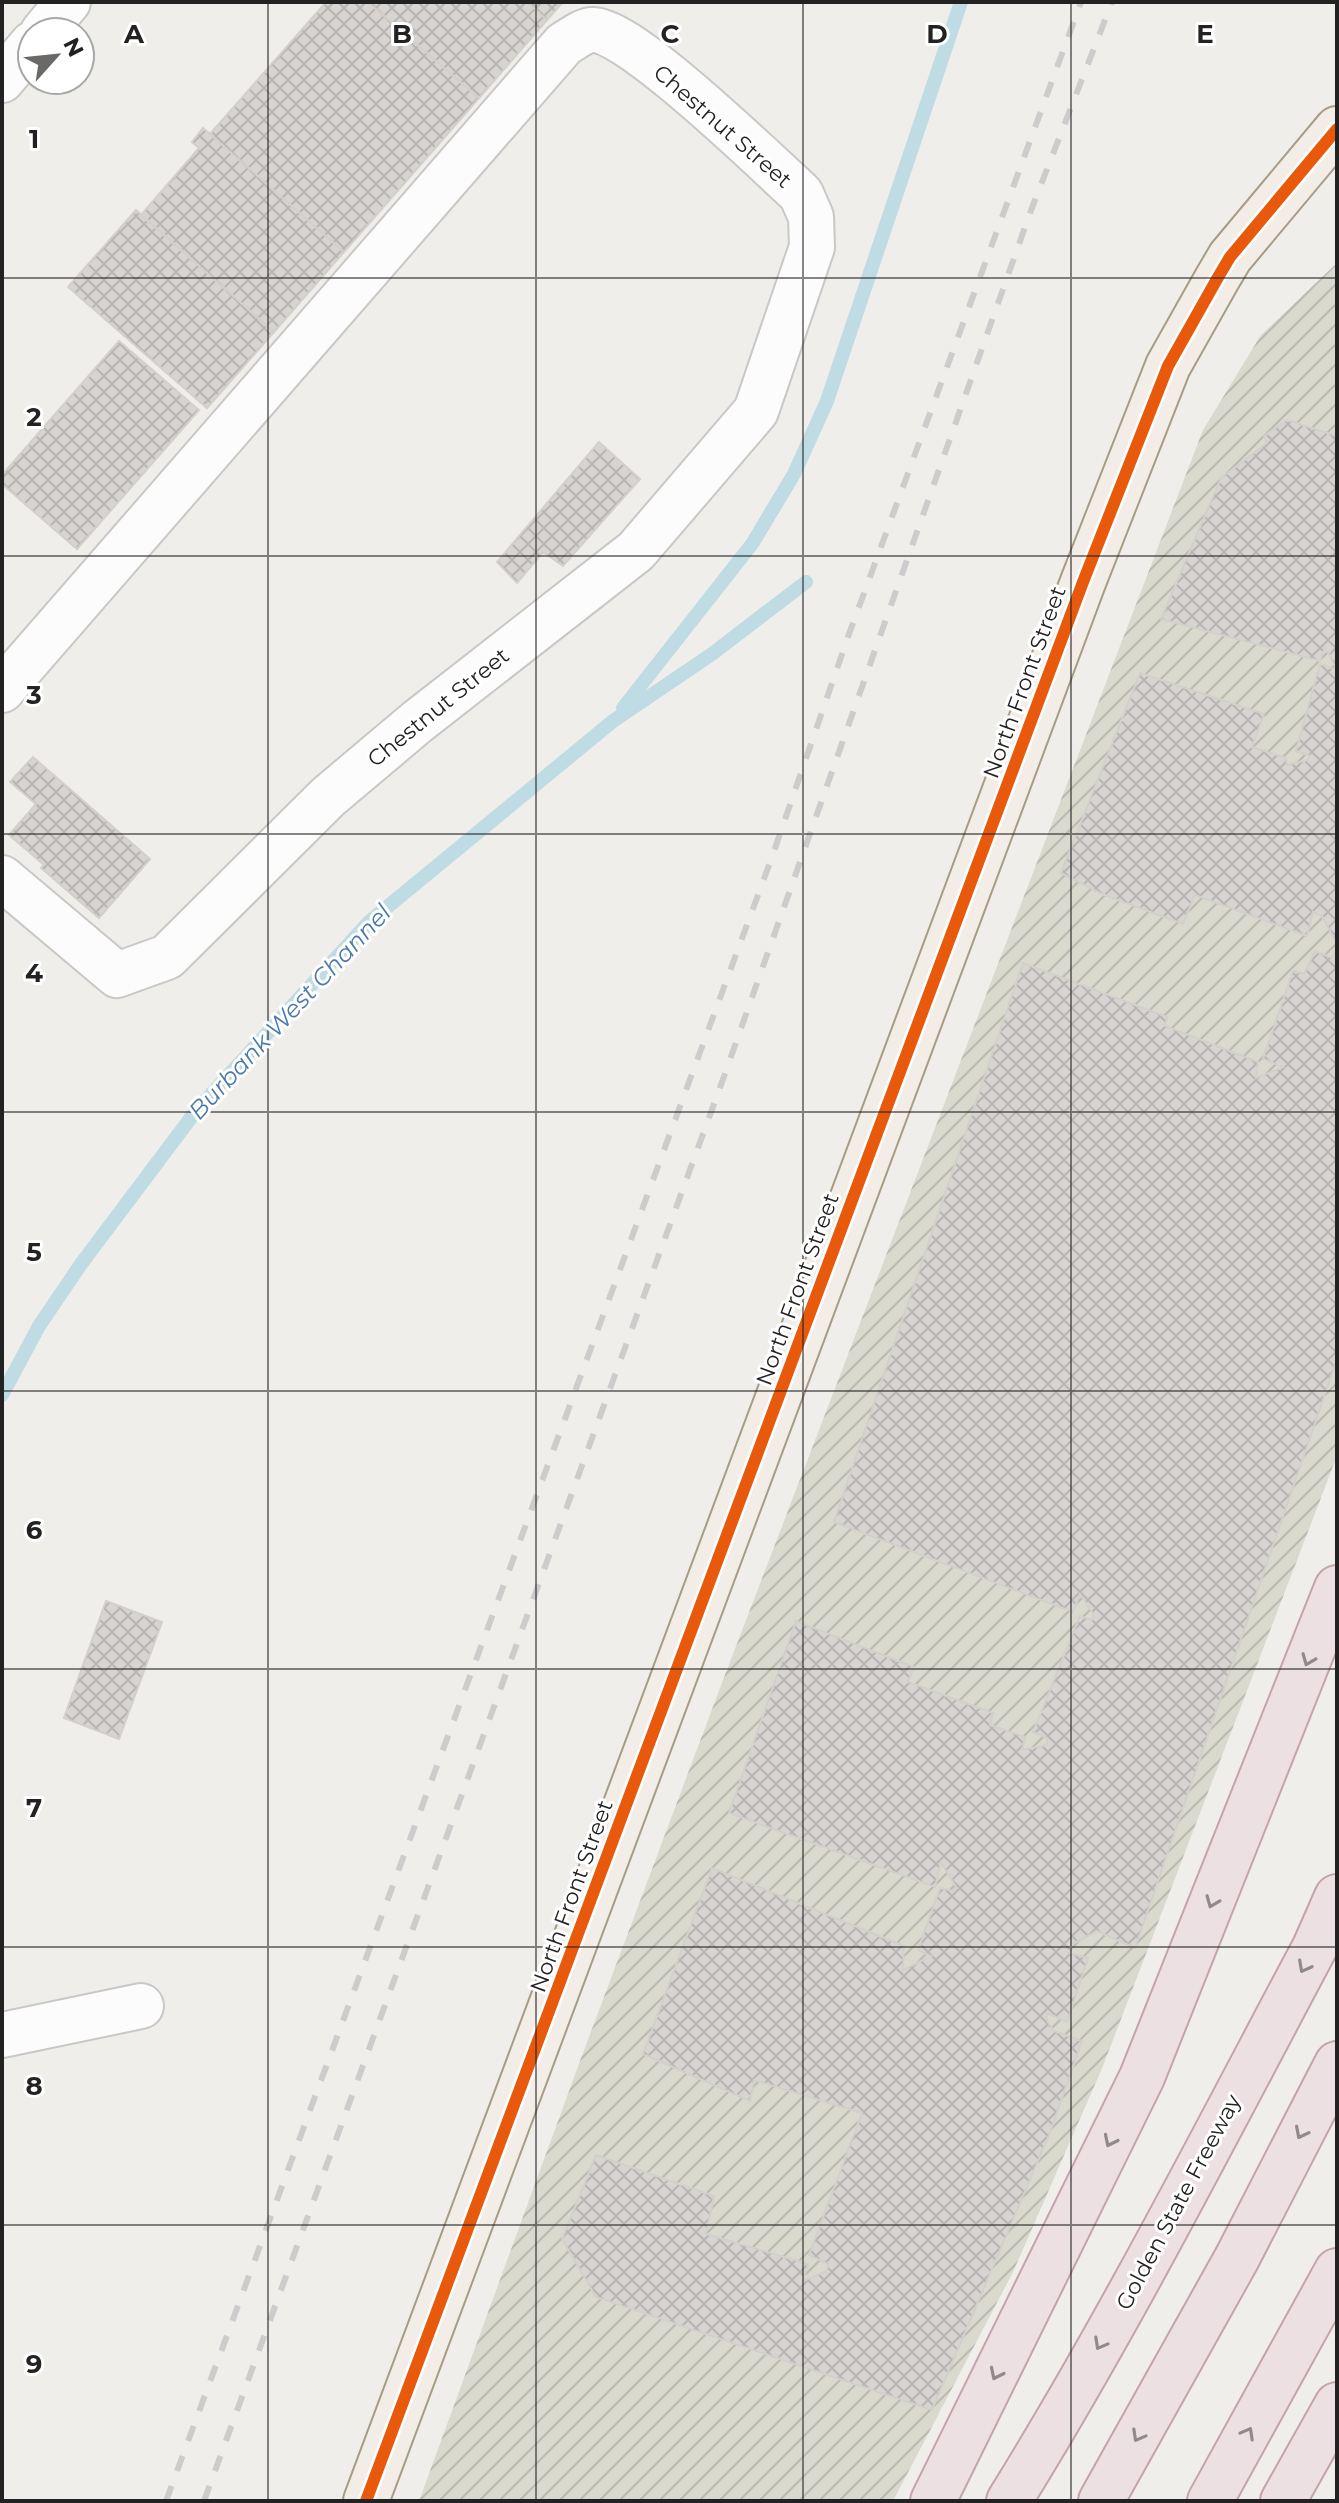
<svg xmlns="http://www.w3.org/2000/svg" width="1339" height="2503" viewBox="0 0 1339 2503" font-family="Montserrat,sans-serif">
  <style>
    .construction { fill: url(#construction-furrows) }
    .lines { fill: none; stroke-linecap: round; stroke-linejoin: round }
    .stream { stroke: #bfdbe3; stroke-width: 14 }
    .building { fill: url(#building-cross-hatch); stroke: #d3d0cc; stroke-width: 2 }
    .minor-casing { stroke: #c9c8c7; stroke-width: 48 }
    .major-casing { stroke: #a79c86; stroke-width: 48 }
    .highway-casing { stroke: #c5a2ac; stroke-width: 48 }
    .minor { stroke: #fdfcfc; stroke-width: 44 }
    .major { stroke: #f3ede7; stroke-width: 44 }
    .highway { stroke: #ece0e2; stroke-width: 44 }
    .rail { stroke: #ccc; stroke-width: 6; stroke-dasharray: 16 16; stroke-linecap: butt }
    .cycleway-casing { stroke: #fff; stroke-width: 17 }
    .cycleway { stroke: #e8590c; stroke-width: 12 }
    .oneway { stroke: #918a8c }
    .grid { fill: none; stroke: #222; stroke-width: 2; stroke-opacity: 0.55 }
    .labels { text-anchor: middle; stroke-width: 6; stroke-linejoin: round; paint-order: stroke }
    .street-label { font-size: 22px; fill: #222; stroke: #fff }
    .water-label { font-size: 24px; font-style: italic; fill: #4a7aab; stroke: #fff }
    .grid-label { font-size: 26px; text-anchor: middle; font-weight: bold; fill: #222; stroke: #fff; stroke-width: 6; stroke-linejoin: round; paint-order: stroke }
  </style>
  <defs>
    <pattern id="construction-furrows" width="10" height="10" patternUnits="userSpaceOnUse" patternTransform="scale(2)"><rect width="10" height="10" fill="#d9d9cd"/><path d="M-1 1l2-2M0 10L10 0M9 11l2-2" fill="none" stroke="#babab0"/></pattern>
    <pattern id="building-cross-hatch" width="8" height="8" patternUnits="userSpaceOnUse" patternTransform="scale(2)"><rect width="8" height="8" fill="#d7d4d2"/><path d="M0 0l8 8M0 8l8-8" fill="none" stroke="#b8b6b4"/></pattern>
  </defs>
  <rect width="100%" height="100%" fill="#f0eeeb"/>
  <path class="construction" d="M1337,263V1456L1103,2066L1013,2272L893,2501H419L580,2061L723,1680L1203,430L1261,335Z"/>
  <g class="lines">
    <path class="stream" d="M623,708L752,544L794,474L827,401L961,2
      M2,1395L39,1326L81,1264L196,1111L369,922L613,721L712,654L806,582"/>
  </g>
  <path class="building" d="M326,2H368L479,98L344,252L210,134Z
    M368,2H527L547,20L479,98Z
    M527,2H563L547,20Z
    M203,128L344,252L274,332L141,215L199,148L192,142Z
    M136,210L274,332L207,408L68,287Z
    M119,341L199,410L77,549L2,484V475Z
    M1287,420L1337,436V944L1322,916L1313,912L1307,936L1195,895L1183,924L1102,894L1061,873L1140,673L1264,714L1252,747L1286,758L1287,765L1308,760L1310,756L1296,751L1320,664L1337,670L1325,647L1320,661L1161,619L1221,478L1267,443L1264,436Z
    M599,442L640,479L563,566L543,552L517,583L497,562Z
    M33,757L150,859L99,918L41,868L44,865L9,835L36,804L10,782Z
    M1337,949V1359L1135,1948L1097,1931L1073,1944L1069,1953L1088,1958L1067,2022L1047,2013L1046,2019L1054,2031L1082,2041L1049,2135L932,2410L596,2297L562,2239L596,2155L714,2196L706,2234L808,2264L803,2281L827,2271L828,2264L809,2255L862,2113L754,2080L750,2101L643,2054L712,1868L904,1946L903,1970L931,1956L918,1950L940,1888L953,1891L956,1887L941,1862L935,1887L729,1813L796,1621L914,1667L908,1682L993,1713L990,1725L1025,1737L1022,1750L1047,1745V1738L1033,1732L1080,1616L1092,1620L1094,1615L1080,1594L1073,1612L834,1522L1023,963L1167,1017L1165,1026L1258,1062L1256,1078L1283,1067L1263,1059L1293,971L1304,974L1315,951L1332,958Z
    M106,1601L162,1622L119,1739L64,1718Z"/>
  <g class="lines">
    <defs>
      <path id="minor" d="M43,32L68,2
        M2,80L32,44
        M2,690L564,44C571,40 583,31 591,30C625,24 771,167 801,194L811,217L812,247L756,411L636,551L417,722L328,797L167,957L117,975L2,878
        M2,2035L141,2006"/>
      <path id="major" d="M366,2501L1083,582L1168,366L1217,279L1230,257L1337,129"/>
      <path id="highway" d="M933,2501L1142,2077L1337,1588
        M1009,2501C1120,2322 1216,2133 1315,1947L1337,1897
        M1101,2501L1237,2258L1337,2064
        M1210,2501L1337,2271
        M1283,2501L1337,2405"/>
    </defs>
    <use href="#minor" class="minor-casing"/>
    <use href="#major" class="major-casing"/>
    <use href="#highway" class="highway-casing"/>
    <use href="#minor" class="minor"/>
    <use href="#major" class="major"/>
    <use href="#highway" class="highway"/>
    <path class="rail" d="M166,2501L772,857L849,634L1081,2
      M204,2501L722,1082L1030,213L1112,2"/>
    <defs>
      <path id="cycleway" d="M366,2501L1083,582L1168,366L1217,279L1230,257L1337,129"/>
    </defs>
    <use href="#cycleway" class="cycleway-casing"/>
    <use href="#cycleway" class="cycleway"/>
  </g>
  <defs><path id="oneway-chevron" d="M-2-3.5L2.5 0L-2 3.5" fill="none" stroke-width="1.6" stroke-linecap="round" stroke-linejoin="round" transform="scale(2)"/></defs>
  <g class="oneway">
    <use href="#oneway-chevron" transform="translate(1308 1660) rotate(112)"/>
    <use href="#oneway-chevron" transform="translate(1212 1902) rotate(112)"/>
    <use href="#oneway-chevron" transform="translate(1304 1967) rotate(118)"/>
    <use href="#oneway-chevron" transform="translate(1301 2133) rotate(117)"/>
    <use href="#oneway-chevron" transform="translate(1110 2141) rotate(116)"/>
    <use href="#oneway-chevron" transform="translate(1100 2344) rotate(119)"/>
    <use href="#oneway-chevron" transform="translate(996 2374) rotate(116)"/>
    <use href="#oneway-chevron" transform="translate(1248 2433) rotate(-61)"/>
    <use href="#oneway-chevron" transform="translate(1138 2436) rotate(119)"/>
  </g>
  <path class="grid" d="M268,2V2501M536,2V2501M803,2V2501M1071,2V2501M2,278H1337M2,556H1337M2,834H1337M2,1112H1337M2,1391H1337M2,1669H1337M2,1947H1337M2,2225H1337"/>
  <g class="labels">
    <g class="street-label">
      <text transform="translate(723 126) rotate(41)" y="8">Chestnut Street</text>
      <text transform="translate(1024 682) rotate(-70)" y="8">North Front Street</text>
      <text transform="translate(438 707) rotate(-39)" y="8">Chestnut Street</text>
      <text transform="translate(797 1289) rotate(-70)" y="8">North Front Street</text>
      <text transform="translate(571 1896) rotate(-70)" y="8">North Front Street</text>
      <text transform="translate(1178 2202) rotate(-62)" y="8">Golden State Freeway</text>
    </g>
    <g class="water-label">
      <text transform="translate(290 1012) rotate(-47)" y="8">Burbank West Channel</text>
    </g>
  </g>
  <g class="grid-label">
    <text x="134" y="43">A</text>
    <text x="402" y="43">B</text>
    <text x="670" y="43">C</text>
    <text x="937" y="43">D</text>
    <text x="1205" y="43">E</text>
    <text x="34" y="148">1</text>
    <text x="34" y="426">2</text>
    <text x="34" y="704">3</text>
    <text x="34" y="982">4</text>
    <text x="34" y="1261">5</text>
    <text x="34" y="1539">6</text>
    <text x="34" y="1817">7</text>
    <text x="34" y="2095">8</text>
    <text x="34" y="2373">9</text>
  </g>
  <rect width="1339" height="2503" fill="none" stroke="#222222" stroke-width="8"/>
  <g transform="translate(56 56) rotate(63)"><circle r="38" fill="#ffffff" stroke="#a7a7a7" stroke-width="2"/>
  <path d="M0-6L14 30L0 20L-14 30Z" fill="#6a6968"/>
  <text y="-12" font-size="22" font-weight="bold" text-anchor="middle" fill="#222222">N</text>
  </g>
</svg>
